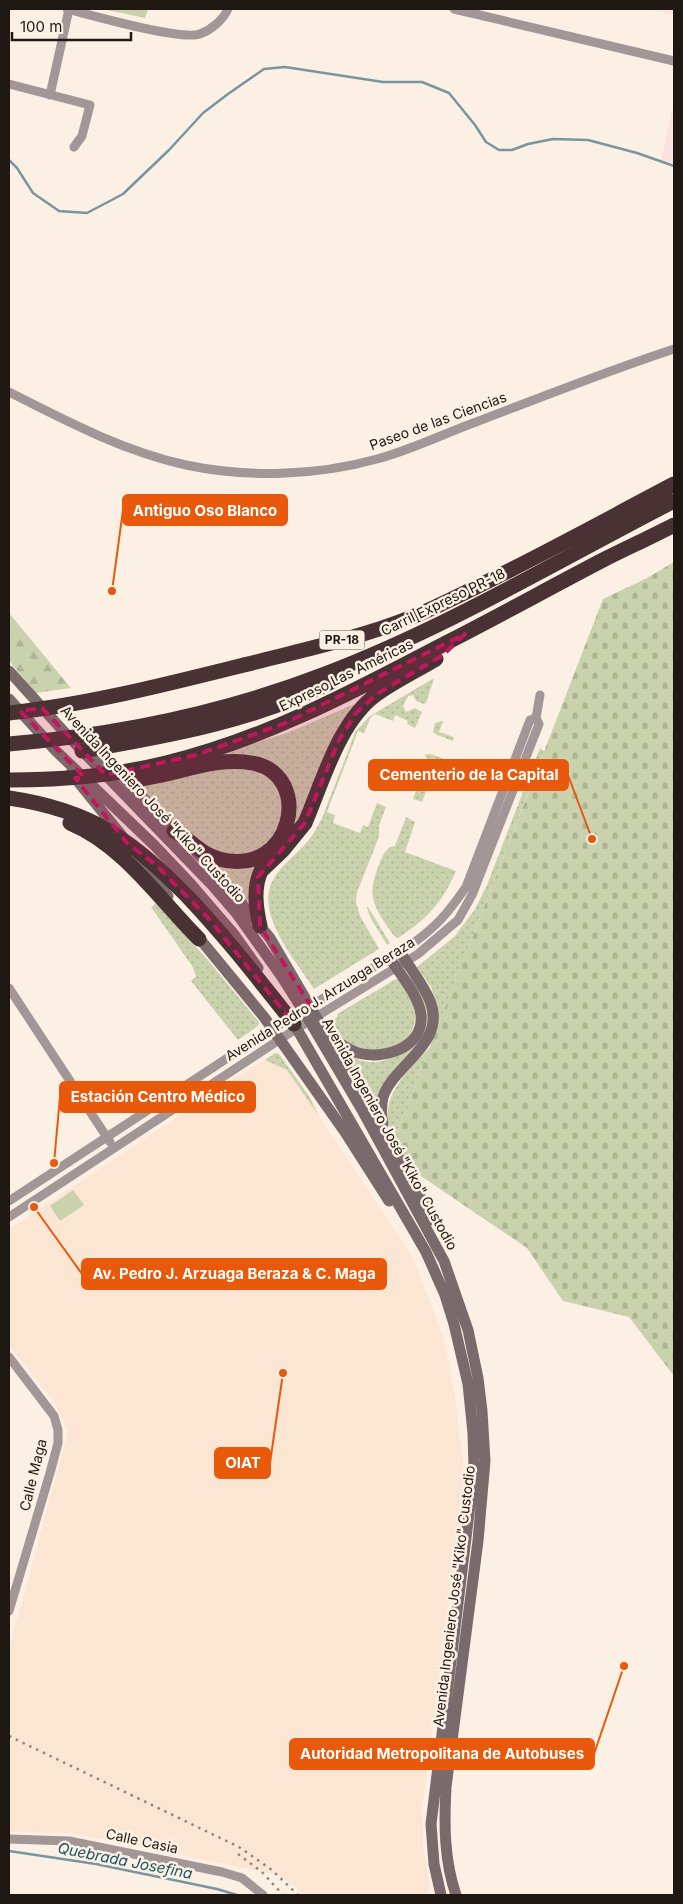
<svg xmlns="http://www.w3.org/2000/svg" width="683" height="1904" viewBox="0 0 683 1904" font-family="Inter,sans-serif">
  <style>
    .commercial { fill: #fce1df }
    .built { fill: #fbe6d4 }
    .grass { fill: url(#grass-dots) }
    .forest { fill: url(#forest-firs) }
    .cemetery { fill: url(#cemetery-stones) }
    .park { fill: url(#park-tufts) }
    .pitch { fill: #c9d2ad }
    .lines { fill: none; stroke-linecap: round; stroke-linejoin: round }
    .stream { stroke: #79959f; stroke-width: 2.5 }
    .street { stroke: #a29697; stroke-width: 9 }
    .secondary { stroke: #7b6a6c; stroke-width: 11 }
    .highway { stroke: #483234; stroke-width: 15 }
    .rail { stroke: #91877f; stroke-width: 2.5; stroke-dasharray: 2.5 5; stroke-linecap: butt }
    .marked { fill: #c2185b; fill-opacity: 0.2; stroke: #c2185b; stroke-width: 4; stroke-dasharray: 10 6; stroke-linejoin: round }
    .labels { text-anchor: middle; stroke-width: 5; stroke-linejoin: round; paint-order: stroke }
    .shield { fill: #fcf0e5; stroke: #615951; stroke-width: 1 }
    .shield-label { font-size: 12px; font-weight: bold; fill: #1f1812 }
    .street-label { font-size: 14px; fill: #1f1812; stroke: #fcf0e5 }
    .water-label { font-size: 15px; font-style: italic; fill: #1a5365; stroke: #fcf0e5 }
    .leader { fill: none; stroke: #e8590c; stroke-width: 2 }
    .callout-dot { fill: #e8590c; stroke: #fcf0e5; stroke-width: 2 }
    .callout { fill: #e8590c; stroke: #e8590c; stroke-width: 2 }
    .callout-label { font-size: 15px; text-anchor: middle; font-weight: bold; fill: #fff }
  </style>
  <defs>
    <pattern id="grass-dots" width="8" height="8" patternUnits="userSpaceOnUse" patternTransform="scale(1.25)"><rect width="8" height="8" fill="#c9d2ad"/><path d="M2 2h.1M6 6h.1" fill="none" stroke="#acb494" stroke-width="1.8" stroke-linecap="round"/></pattern>
    <pattern id="forest-firs" width="22" height="20" patternUnits="userSpaceOnUse" patternTransform="scale(1.25)"><rect width="22" height="20" fill="#c9d2ad"/><path d="M5 1l3.5 6h-7zM16 11l3.5 6h-7z" fill="#acb494"/></pattern>
    <pattern id="cemetery-stones" width="16" height="16" patternUnits="userSpaceOnUse" patternTransform="scale(1.25)"><rect width="16" height="16" fill="#c9d2ad"/><path d="M2 7V4a2 2 0 0 1 4 0v3zM10 15v-3a2 2 0 0 1 4 0v3z" fill="#acb494"/></pattern>
    <pattern id="park-tufts" width="24" height="20" patternUnits="userSpaceOnUse" patternTransform="scale(1.25)"><rect width="24" height="20" fill="#c9d2ad"/><path d="M3 7l-1-3M5 7V3M7 7l1-3M15 17l-1-3M17 17v-4M19 17l1-3" fill="none" stroke="#acb494"/></pattern>
  </defs>
  <rect width="100%" height="100%" fill="#fcf0e5"/>
  <path class="commercial" d="M645,9H674V15Z
    M674,100V163L661,161Z"/>
  <path class="built" d="M265,1060L287,1070L319,1116L413,1257L444,1339L455,1399L465,1480L422,1809L423,1846L430,1888L427,1893L422,1895H305L279,1875L70,1833L9,1832V1649L68,1432L54,1401L9,1346V1229L228,1083Z"/>
  <path class="grass" d="M434,678L426,703L424,704L416,701L413,695L408,696L403,706L406,712L415,708L422,712L415,728L407,724L408,721L395,715L393,721L375,714L371,717L364,733L358,731L327,812L335,815L333,823L360,833L363,825L368,827L377,803L386,807L379,826V836L375,847L357,892L356,902L360,916L379,949L314,989C297,962 254,914 273,880C282,863 302,851 313,834C322,821 326,807 332,792C340,772 348,752 355,732L370,716Z
    M357,703L303,819L265,862L253,910L210,858L228,863L281,841L283,780L220,755L221,753L287,733Z
    M443,721L439,732L454,737L453,741L437,735L433,732L435,723Z
    M540,748L544,751L437,1029L435,998L431,987L417,967L455,936L475,909L487,885Z
    M430,754L445,759L440,773L434,771L422,802L413,799L428,759L424,755Z
    M208,768L254,769L267,776L279,791L284,814L267,847L239,857L210,851L176,824L138,786Z
    M406,817L415,822L405,852L456,871C442,903 427,919 398,938L394,936C377,910 365,900 378,867C381,860 383,853 390,847L395,846Z
    M156,903L207,959L259,1022L258,1026L238,1040L191,981L196,976L192,966L151,907Z
    M367,907H368L390,943L389,944L387,945L370,917Z
    M412,977L426,999L429,1017L424,1037L379,1100H370L341,1052C348,1052 353,1058 359,1060C387,1068 402,1052 420,1034L409,979Z
    M396,979H398C453,1044 360,1079 328,1022L338,1017L337,1014Z
    M430,1047L394,1140C392,1133 389,1127 388,1121C384,1091 412,1067 430,1047Z
    M275,1053L279,1054L309,1096L319,1116L287,1070L265,1060Z"/>
  <path class="forest" d="M9,613L71,688L36,693L9,661Z"/>
  <path class="cemetery" d="M674,562V1376L629,1317L563,1301L527,1248L412,1170L394,1140L603,599L647,578Z"/>
  <path class="park" d="M102,9H148L145,18Z"/>
  <path class="pitch" d="M73,1190L84,1205L60,1221L50,1206Z"/>
  <g class="lines">
    <path class="stream" d="M9,160L17,168L33,193L59,211L87,213L123,194L169,150L203,113L228,94L264,69L285,67L383,82H422L449,93L475,125L486,142L499,150H512L528,144L553,139L588,140L637,153L674,166
      M9,1851L96,1864L217,1889L237,1895"/>
    <path class="street" d="M67,9C91,15 181,41 200,34C211,30 223,20 228,9
      M454,9L674,61
      M9,84L90,105L82,136L74,147
      M50,95L69,9
      M9,392C66,421 123,451 186,465C248,478 316,476 377,459C411,450 443,434 476,422C542,397 607,371 674,349
      M9,988L110,1142
      M9,1201L258,1038L412,944C437,926 448,913 466,887L530,720L536,718
      M9,1217L285,1036L418,954L458,920L472,895L539,724L536,718L540,695
      M9,1357L54,1416L58,1430V1443L50,1473L9,1611
      M9,1839L69,1841L222,1872L242,1878L263,1895"/>
    <path class="secondary" d="M9,671L66,734L212,885L237,914L282,977L306,1015L362,1110L444,1261L468,1330L478,1378L482,1411L485,1461L478,1541L446,1787C444,1824 444,1860 456,1895
      M9,699L56,751L154,845L190,883L233,933L258,968
      M90,746L108,761L179,836
      M71,773L122,836
      M196,852L213,869L270,938L414,1184L424,1205L427,1222
      M138,857L168,896
      M195,933L264,1017L345,1132L389,1201
      M290,1017L426,1252L445,1295L454,1324L468,1384L473,1433L474,1467L472,1489L431,1824L434,1864L441,1895
      M332,1037C340,1044 348,1050 358,1053C383,1060 424,1048 421,1015C419,995 400,975 390,958
      M383,1124C381,1115 381,1106 383,1097C394,1064 447,1044 430,1001C423,984 410,968 400,952"/>
    <path class="highway" d="M9,713C92,704 175,682 256,662C315,647 377,634 433,608C515,570 594,526 674,484
      M9,744C116,735 224,713 325,674C446,628 559,560 674,501
      M82,751C168,736 256,721 335,680
      M139,779C176,775 215,756 252,763C315,774 293,879 219,859C200,854 190,839 174,831
      M9,780C62,780 114,776 166,763C266,739 356,690 446,643C499,616 551,587 603,560C627,548 651,537 674,525
      M9,798C43,803 79,813 109,831C139,849 163,872 187,896C226,937 259,980 294,1024
      M70,823C123,845 159,899 199,939
      M260,926C256,908 253,888 261,871L283,850L305,823C323,781 339,721 377,694C395,681 416,671 436,659"/>
    <path class="rail" d="M9,1736L239,1847L272,1870L298,1895
      M238,1854L262,1872L283,1895"/>
  </g>
  <path class="marked" d="M465,634L443,655L377,694L357,712L339,740L305,823L258,877L260,926L311,1006L290,1019L208,918L156,865L127,843L75,778L84,777L20,711L42,708L106,775L196,755L283,724Z"/>
  <g class="labels">
    <rect class="shield" x="319.5" y="630.5" width="45" height="19" rx="4"/>
    <g class="shield-label">
      <text x="342" y="644">PR-18</text>
    </g>
    <g class="street-label">
      <text transform="translate(438 421) rotate(-20)" y="5">Paseo de las Ciencias</text>
      <text transform="translate(443 602) rotate(-26)" y="5">Carril Expreso PR-18</text>
      <text transform="translate(346 675) rotate(-26)" y="5">Expreso Las Américas</text>
      <text transform="translate(153 804) rotate(47)" y="5">Avenida Ingeniero José "Kiko" Custodio</text>
      <text transform="translate(320 999) rotate(-32)" y="5">Avenida Pedro J. Arzuaga Beraza</text>
      <text transform="translate(390 1134) rotate(61)" y="5">Avenida Ingeniero José "Kiko" Custodio</text>
      <text transform="translate(33 1475) rotate(-76)" y="5">Calle Maga</text>
      <text transform="translate(454 1596) rotate(-83)" y="5">Avenida Ingeniero José "Kiko" Custodio</text>
      <text transform="translate(142 1841) rotate(12)" y="5">Calle Casia</text>
    </g>
    <g class="water-label">
      <text transform="translate(125 1861) rotate(11)" y="5">Quebrada Josefina</text>
    </g>
  </g>
  <path class="leader" d="M112 591L123 510M592 839L568 775M54 1163L60 1097M34 1207L82 1274M283 1373L270 1463M624 1666L594 1754"/>
  <g class="callout-dot">
    <circle cx="112" cy="591" r="5"/>
    <circle cx="592" cy="839" r="5"/>
    <circle cx="54" cy="1163" r="5"/>
    <circle cx="34" cy="1207" r="5"/>
    <circle cx="283" cy="1373" r="5"/>
    <circle cx="624" cy="1666" r="5"/>
  </g>
  <g class="callout">
    <rect x="123" y="495" width="164" height="30" rx="5"/>
    <rect x="369" y="760" width="199" height="30" rx="5"/>
    <rect x="60" y="1082" width="195" height="30" rx="5"/>
    <rect x="82" y="1259" width="304" height="30" rx="5"/>
    <rect x="215" y="1448" width="55" height="30" rx="5"/>
    <rect x="290" y="1739" width="304" height="30" rx="5"/>
  </g>
  <g class="callout-label">
    <text x="205" y="516">Antiguo Oso Blanco</text>
    <text x="469" y="780">Cementerio de la Capital</text>
    <text x="158" y="1102">Estación Centro Médico</text>
    <text x="234" y="1279">Av. Pedro J. Arzuaga Beraza &amp; C. Maga</text>
    <text x="243" y="1468">OIAT</text>
    <text x="442" y="1759">Autoridad Metropolitana de Autobuses</text>
  </g>
  <rect width="683" height="1904" fill="none" stroke="#1f1812" stroke-width="20"/>
  <path d="M12 32v8h119v-8" fill="none" stroke="#1f1812" stroke-width="2.5"/>
  <text x="20" y="32" font-size="15" fill="#1f1812" stroke="#fcf0e5" stroke-width="4" paint-order="stroke">100 m</text>
</svg>
